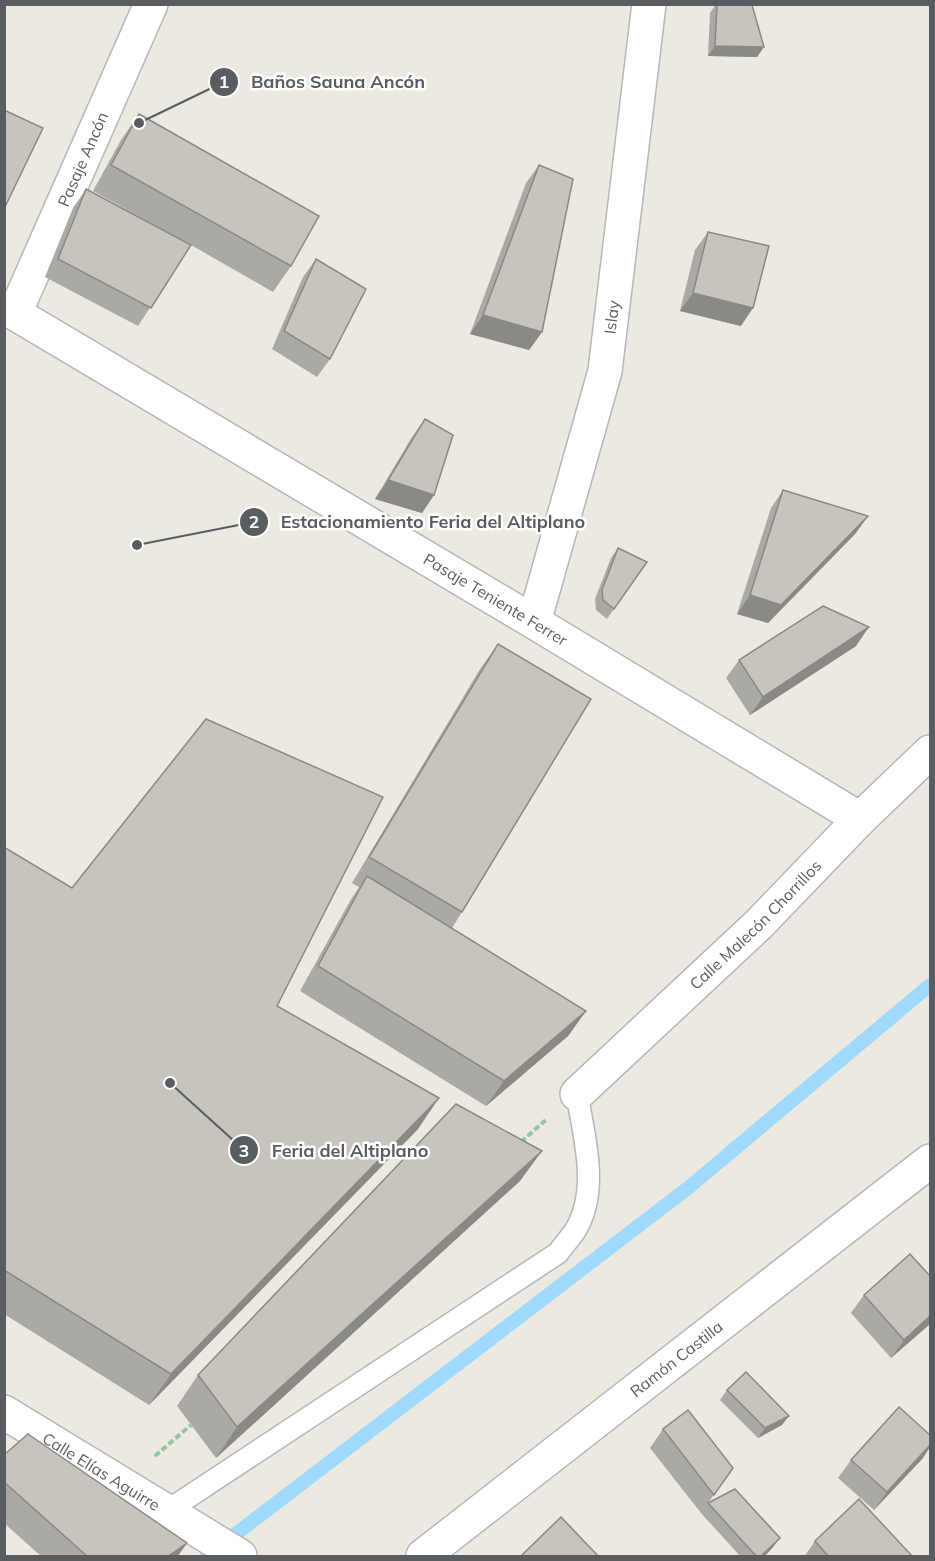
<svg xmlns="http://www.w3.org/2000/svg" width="935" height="1561" viewBox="0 0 935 1561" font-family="Mulish,sans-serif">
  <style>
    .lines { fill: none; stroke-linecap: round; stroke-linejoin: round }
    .stream { stroke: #9fdafe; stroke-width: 14 }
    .lane-casing { stroke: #b4b7bb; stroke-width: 24 }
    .street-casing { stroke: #b4b7bb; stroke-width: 36 }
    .path { stroke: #96c5a1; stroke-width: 4; stroke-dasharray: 6 3; stroke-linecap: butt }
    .lane { stroke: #fff; stroke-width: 21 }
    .street { stroke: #fff; stroke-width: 33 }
    .wall { fill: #aba9a3 }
    .shaded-wall { fill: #8b8985 }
    .building { fill: #c7c4be; stroke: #8b8985; stroke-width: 1.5 }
    .labels { text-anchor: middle; stroke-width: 5; stroke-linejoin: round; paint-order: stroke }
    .street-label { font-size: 16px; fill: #595d62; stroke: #fff }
    .leader { fill: none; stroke: #595d62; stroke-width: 2 }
    .callout-dot { fill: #595d62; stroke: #fff; stroke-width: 2 }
    .mark-label { font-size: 18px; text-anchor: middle; font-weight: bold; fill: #fff }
    .callout-label { font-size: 18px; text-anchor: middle; font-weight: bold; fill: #595d62; stroke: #fff; stroke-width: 5; stroke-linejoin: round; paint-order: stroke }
  </style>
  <rect width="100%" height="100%" fill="#ece9e1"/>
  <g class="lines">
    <path class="stream" d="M207,1556L688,1188L930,985"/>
    <defs>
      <path id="lane" d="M167,1511L558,1253C563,1246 570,1238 575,1231C600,1190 584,1137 577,1094"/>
      <g id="street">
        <path id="s1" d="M4,307L534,622L860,819"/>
        <path id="s2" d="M15,313L151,4"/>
        <path id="s3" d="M534,622L605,371L649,4"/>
        <path id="s4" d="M577,1094L759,924L860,819L930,752"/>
        <path id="s5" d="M4,1412L240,1556"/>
        <path id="s6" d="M423,1556L930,1161"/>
      </g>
    </defs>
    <use href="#lane" class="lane-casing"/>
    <use href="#street" class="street-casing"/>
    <path class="path" d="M521,1142L547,1119
      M155,1456L191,1425"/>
    <use href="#lane" class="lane"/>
    <use href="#street" class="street"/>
  </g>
  <path class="wall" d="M716,4H738L757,57L708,56L710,13Z
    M139,114L291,266L273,292L191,245L138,326L45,277L73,208L86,189L162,229L93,191L121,140Z
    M539,165L542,332L529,350L470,334L526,183Z
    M708,232L741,326L680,311L695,250Z
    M316,259L330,359L317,377L272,349L303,277Z
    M425,419L434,495L422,513L375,499L412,437Z
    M783,490L868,516L855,534L768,623L737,614L771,508Z
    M618,548L647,562L607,619L596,610L595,599L611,558Z
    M498,644L462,912L452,928L586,1011L568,1036L486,1106L300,991L350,901L359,887L352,883L480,669Z
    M856,646L750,715L726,678L739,660Z
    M4,847L72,888L277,1006L418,1129L149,1405L4,1314Z
    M520,1181L216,1458L177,1406L198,1375Z
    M864,1295L930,1324L891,1358L851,1313Z
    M727,1390L782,1425L758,1438L720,1400Z
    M663,1429L733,1468L708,1503L773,1547L764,1557H741L701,1513L650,1448Z
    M4,1455L187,1543L177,1557H42L4,1523Z
    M923,1458L874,1510L838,1478L851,1460Z
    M815,1541L913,1557H804Z"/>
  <path class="shaded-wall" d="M715,46L764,47L757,57L708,56Z
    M693,293L753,308L741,326L680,311Z
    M483,315L542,332L529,350L470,334Z
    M388,480L434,495L422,513L375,499Z
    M868,516L855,534L768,623L737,614L750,595Z
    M869,627L856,646L750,715L763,697Z
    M586,1011L568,1036L486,1106L504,1081Z
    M439,1098L418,1129L149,1405L171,1374Z
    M542,1151L520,1181L216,1458L237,1427Z
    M930,1316V1324L891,1358L904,1340Z
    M789,1416L782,1425L758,1438L765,1428Z
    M930,1445V1447L923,1458L874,1510L887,1492Z
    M780,1538L773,1547L764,1557H760Z
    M187,1543L177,1557H167Z"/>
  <path class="building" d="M717,4L752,5L764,47L715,46Z
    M4,110L43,128L4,209Z
    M139,114L319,216L291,266L111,165Z
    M539,165L573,179L542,332L483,315Z
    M86,189L191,245L151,308L58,259Z
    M708,232L769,246L753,308L693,293Z
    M316,259L366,289L330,359L284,331Z
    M425,419L453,435L434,495L388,480Z
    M783,490L868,516L781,605L750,595Z
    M618,548L647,562L614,609L603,600L602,590Z
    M823,606L869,627L763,697L739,660Z
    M498,644L591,699L462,912L369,857Z
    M206,719L383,797L277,1006L439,1098L171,1374L4,1270V847L72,888Z
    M367,876L586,1011L504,1081L318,966Z
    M456,1104L542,1151L237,1427L198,1375Z
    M910,1254L930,1276V1316L904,1340L864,1295Z
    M746,1372L789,1416L765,1428L727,1390Z
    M899,1407L930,1435V1445L887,1492L851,1460Z
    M688,1410L733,1468L714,1495L663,1429Z
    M28,1434L187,1543L167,1557H88L4,1482V1455Z
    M735,1489L780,1538L760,1557H757L708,1503Z
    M859,1499L913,1557H829L815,1541Z
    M561,1517L599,1557H520Z"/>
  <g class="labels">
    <g class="street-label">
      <text dy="6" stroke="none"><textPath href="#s2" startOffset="168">Pasaje Ancón</textPath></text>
      <text dy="6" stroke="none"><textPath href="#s3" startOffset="315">Islay</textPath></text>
      <text dy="6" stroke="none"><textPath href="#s1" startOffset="572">Pasaje Teniente Ferrer</textPath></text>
      <text dy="6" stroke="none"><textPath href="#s4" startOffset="246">Calle Malecón Chorrillos</textPath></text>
      <text dy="6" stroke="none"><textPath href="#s6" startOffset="321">Ramón Castilla</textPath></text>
      <text dy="6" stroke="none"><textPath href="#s5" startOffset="114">Calle Elías Aguirre</textPath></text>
    </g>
  </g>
  <path class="leader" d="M139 123L224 82M137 545L254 522M170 1083L244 1150"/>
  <g class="callout-dot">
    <circle cx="139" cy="123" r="6"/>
    <circle cx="137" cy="545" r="6"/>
    <circle cx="170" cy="1083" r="6"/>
    <circle cx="224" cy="82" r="15"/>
    <circle cx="254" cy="522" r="15"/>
    <circle cx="244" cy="1150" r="15"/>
  </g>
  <g class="mark-label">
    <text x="224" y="88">1</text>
    <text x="254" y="528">2</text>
    <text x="244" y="1157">3</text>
  </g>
  <g class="callout-label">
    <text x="338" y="88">Baños Sauna Ancón</text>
    <text x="433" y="528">Estacionamiento Feria del Altiplano</text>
    <text x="350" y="1157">Feria del Altiplano</text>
  </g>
  <rect width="935" height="1561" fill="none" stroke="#595d62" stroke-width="12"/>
</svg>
